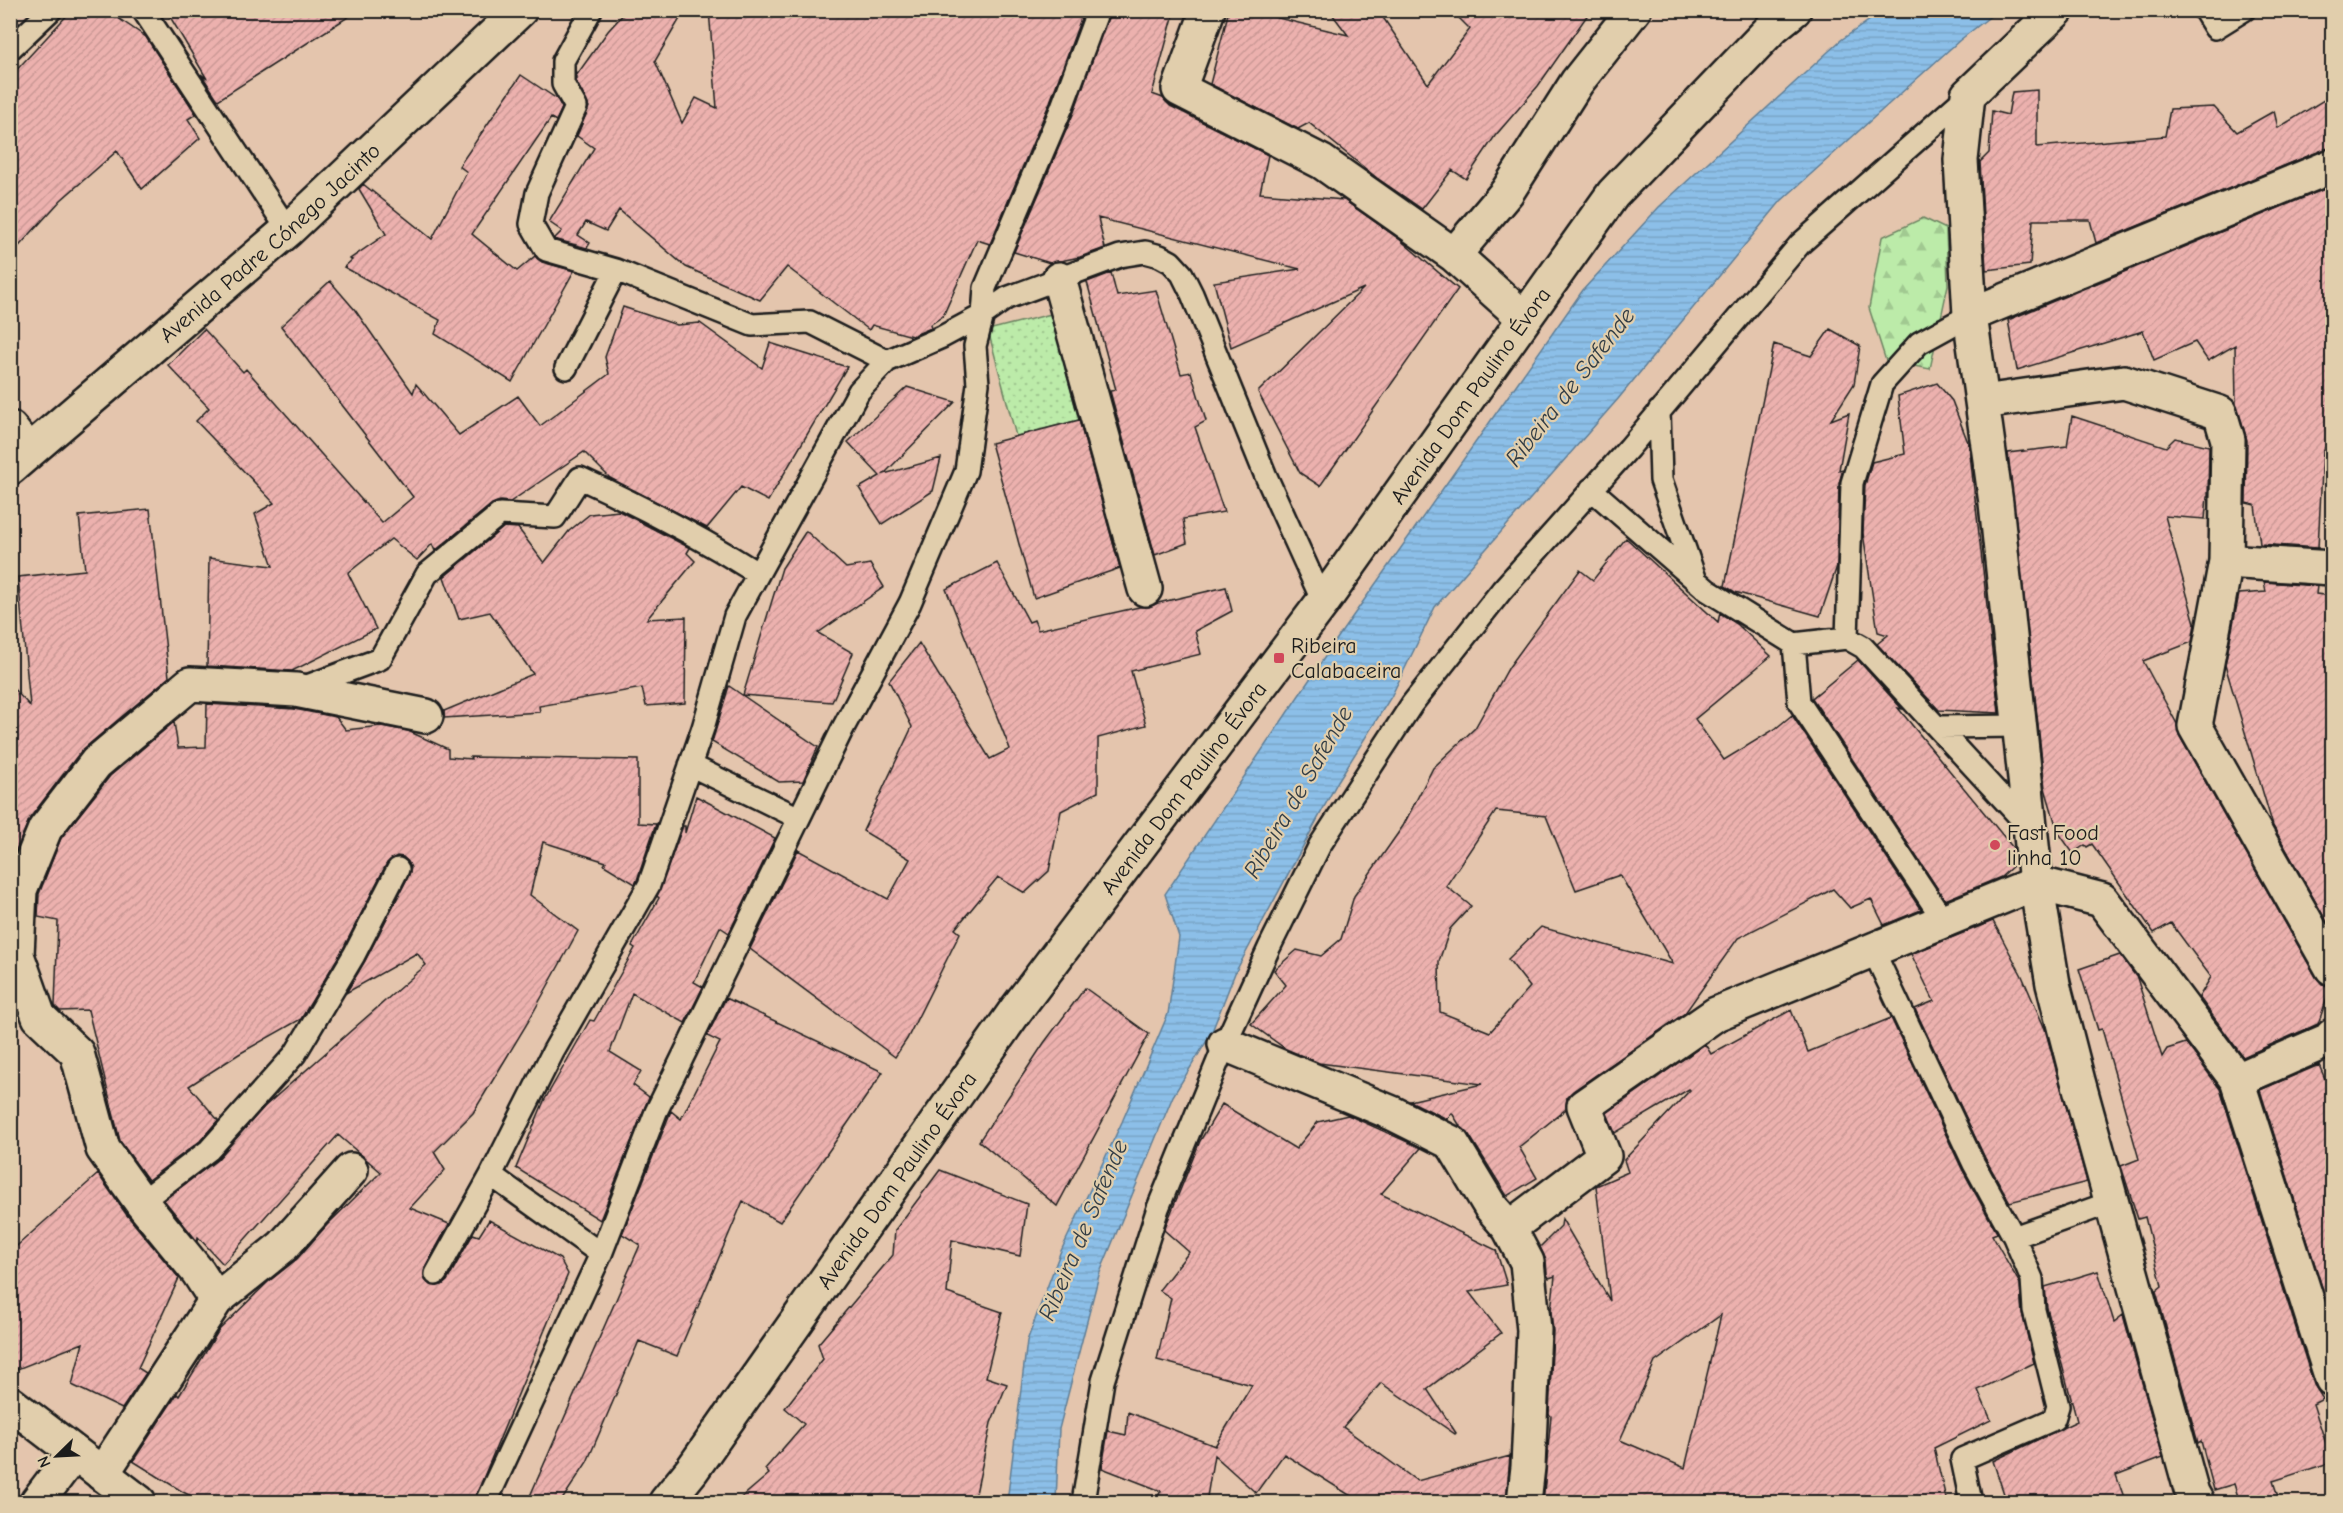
<svg xmlns="http://www.w3.org/2000/svg" width="2343" height="1513" viewBox="0 0 2343 1513" font-family="'Comic Neue',sans-serif">
  <style>
    .grass { fill: url(#grass-dots); stroke: #6c8462; stroke-width: 1.5 }
    .forest { fill: url(#forest-firs); stroke: #6c8462; stroke-width: 1.5 }
    .water { fill: url(#water-rules); stroke: #5f7e96; stroke-width: 1.5 }
    .building { fill: url(#building-hatch); stroke: #1c1c1c; stroke-width: 1.5; fill-rule: evenodd }
    .lines { fill: none; stroke-linecap: round; stroke-linejoin: round }
    .lane-casing { stroke: #1c1c1c; stroke-width: 26 }
    .street-casing { stroke: #1c1c1c; stroke-width: 38 }
    .secondary-casing { stroke: #1c1c1c; stroke-width: 38 }
    .primary-casing { stroke: #1c1c1c; stroke-width: 38 }
    .lane { stroke: #e1ceac; stroke-width: 21 }
    .street { stroke: #e1ceac; stroke-width: 33 }
    .secondary { stroke: #e1ceac; stroke-width: 33 }
    .primary { stroke: #e1ceac; stroke-width: 33 }
    .poi-dot { fill: #d1495b; stroke: #e1ceac; stroke-width: 2 }
    .labels { text-anchor: middle; stroke-width: 4.5; stroke-linejoin: round; paint-order: stroke }
    .street-label { font-size: 22px; fill: #1c1c1c; stroke: #e1ceac }
    .poi-label { font-size: 22px; fill: #1c1c1c; stroke: #e1ceac; text-anchor: start }
    .water-label { font-size: 24px; font-style: italic; fill: #323d45; stroke: #e1ceac }
  </style>
  <defs>
    <pattern id="grass-dots" width="8" height="8" patternUnits="userSpaceOnUse" patternTransform="scale(1.5)"><rect width="8" height="8" fill="#bceba9"/><path d="M2 2h.1M6 6h.1" fill="none" stroke="#a1c991" stroke-width="1.8" stroke-linecap="round"/></pattern>
    <pattern id="forest-firs" width="22" height="20" patternUnits="userSpaceOnUse" patternTransform="scale(1.5)"><rect width="22" height="20" fill="#bceba9"/><path d="M5 1l3.5 6h-7zM16 11l3.5 6h-7z" fill="#a1c991"/></pattern>
    <pattern id="water-rules" width="6" height="5" patternUnits="userSpaceOnUse" patternTransform="scale(1.5)"><rect width="6" height="5" fill="#8cbfe8"/><path d="M0 2.5h6" fill="none" stroke="#78a4c6"/></pattern>
    <pattern id="building-hatch" width="6" height="6" patternUnits="userSpaceOnUse" patternTransform="scale(1.5)"><rect width="6" height="6" fill="#ecb1ae"/><path d="M-1 1l2-2M0 6l6-6M5 7l2-2" fill="none" stroke="#ca9895"/></pattern>
  </defs>
  <rect width="100%" height="100%" fill="#e4c5ad"/>
  <filter id="ink" filterUnits="userSpaceOnUse"><feTurbulence type="fractalNoise" baseFrequency=".0167" numOctaves="2"/><feDisplacementMap in="SourceGraphic" scale="12" xChannelSelector="R" yChannelSelector="G"/><feConvolveMatrix kernelMatrix="1 2 1 2 8 2 1 2 1" color-interpolation-filters="sRGB"/></filter>
  <g filter="url(#ink)">
    <path class="grass" d="M1051,314L1079,420L1016,436L988,330Z"/>
    <path class="forest" d="M1923,218L1946,229L1948,285L1930,369L1886,361L1869,308L1882,237Z"/>
    <path class="water" d="M1883,11H1997L1960,40L1781,201L1618,399L1435,607L1391,697L1338,781L1235,973L1211,1034L1173,1096L1099,1275L1059,1429L1056,1502H1007L1027,1341L1060,1253L1122,1122L1168,1014L1179,937L1165,894L1343,630L1583,290L1659,207L1841,40Z"/>
    <path class="building" d="M72,10H106L146,37L196,114L188,119L200,138L142,189L117,151L61,200L10,256V77Z
      M166,10H359L218,100L201,74L207,79Z
      M627,10H685L655,61L682,123L696,98L717,108L709,10H1084L1050,102L990,244L977,240L943,316L930,325L931,328L912,336L872,325L869,330L787,267L760,300L686,267L619,210L606,231L586,222L578,235L590,243L587,248L554,239L562,231L549,222L594,148L577,136L589,107L576,81V76L608,31Z
      M1110,10H1175L1152,94L1163,98L1170,106L1268,155L1260,193L1344,200L1399,239L1458,289L1320,486L1300,473L1258,392L1364,288L1231,347L1214,282L1300,269L1098,218L1105,248L1080,257L1050,263L1014,252L1074,112Z
      M1229,10L1266,15L1348,35L1329,10H1378L1428,84L1470,29L1451,10H1591L1538,86L1495,136L1466,179L1452,170L1422,209L1377,178L1309,123L1298,129L1210,84Z
      M521,75L557,99L562,108L556,121L551,118L472,234L517,271L535,256L542,262L574,271L512,382L435,334L440,320L344,267L352,260L350,259L386,234L359,189L363,184L432,239L467,172L459,166Z
      M2037,90V147L2165,136L2170,109L2214,107L2237,132L2274,111L2278,128L2332,95V148L2325,149L2096,243L2090,220H2033L2030,265L1986,270L1980,162L1989,153L1992,111L2008,115L2012,92Z
      M2332,186V437L2323,451L2318,548L2260,544L2255,505L2246,503L2247,440L2236,404L2235,345L2208,361L2195,342L2154,360L2143,331L2017,370L2008,320Z
      M1111,273L1117,296L1156,290L1181,374L1191,372L1206,421L1195,427L1224,512L1183,519L1187,543L1155,555L1110,391L1116,390L1087,282Z
      M330,281L355,310L413,393L416,384L459,435L518,396L540,426L609,374L605,357L623,307L677,325L700,323L762,368L770,343L847,367L768,501L741,487L707,528L610,478L584,452L510,502L500,501L492,504L435,551L432,544L417,560L391,539L348,573L376,629L292,671L207,666L209,558L273,566L255,514L274,503L196,421L209,408L168,365L204,329L243,372L246,369L382,523L413,497L281,326Z
      M1830,329L1860,346L1854,384L1831,420L1849,413L1839,470L1843,469L1839,483L1837,566L1820,616L1735,592L1725,586L1774,344L1811,356Z
      M1937,383L1952,401L1969,445L1999,713L1939,710L1877,644L1888,635L1878,632L1863,533L1865,485L1872,462L1905,454L1898,396Z
      M907,387L955,402L884,474L941,458L933,491L882,524L859,488L880,476L848,442Z
      M2072,416L2166,447L2175,438L2209,446L2208,497H2207L2205,519L2165,516L2195,623L2192,642L2143,661L2177,724L2179,735L2316,977L2322,984L2331,987L2318,1024L2243,1057L2199,997L2211,977L2171,923L2154,933L2092,844L2087,847L2085,845L2073,853L2058,832L2045,788L2008,453L2067,446Z
      M1079,420L1120,568L1034,598L991,443Z
      M150,509L169,677L81,751L30,818L10,864V685L30,706L18,577L85,570L79,516Z
      M619,511L690,548L687,553L695,561L647,619L686,617L685,703L646,706L642,688L539,706L540,712L444,718V711L533,674L490,612L459,619L444,577L504,527L518,528L544,563L569,531L590,514Z
      M806,531L846,568L870,564L884,587L818,633L853,653L832,702L743,695L782,568Z
      M1626,538L1718,622L1720,613L1737,624L1771,656L1695,719L1724,760L1775,729L1792,715L1921,910L1884,925L1871,899L1850,908L1833,889L1738,938L1685,1013L1573,1091L1567,1097L1566,1109L1519,1147L1537,1178L1507,1196L1468,1133L1460,1126L1452,1113L1447,1119L1410,1101L1482,1084L1319,1063L1286,1049L1251,1024L1286,985L1274,970L1297,950L1321,956L1341,939L1354,896L1403,826L1433,768L1475,728L1509,667L1580,570L1593,580ZM1496,811L1546,816L1576,890L1620,875L1673,964L1541,927L1508,959L1530,987L1490,1032L1440,1012L1439,961L1450,929L1471,906L1446,886Z
      M997,563L1029,622L1034,620L1038,630L1139,607H1149L1158,603L1226,587L1232,611L1195,631L1201,654L1131,671L1146,725L1098,738V792L1061,811L1049,871L1025,893L998,877L955,929L960,933L907,1039L895,1057L750,949L798,850L888,899L910,859L863,831L912,727L889,681L919,643L990,759L1010,749L946,589Z
      M2264,582L2317,586L2316,594L2332,596V931L2273,826L2225,665L2239,594L2266,592Z
      M1858,660L1902,709L1898,708L2014,849L2015,864L2001,877L1945,900L1812,698Z
      M729,686L818,747L803,781L779,782L712,742Z
      M207,704L294,709L336,717L346,730L381,726L408,731L448,749V757L471,759L470,757L638,760V823L656,824L637,880L635,884L604,865L606,862L543,842L530,895L578,931L528,1022L473,1113L434,1152L445,1170L410,1208L449,1224L425,1268V1280L430,1285H442L447,1281L473,1234L479,1236L489,1220L560,1259L568,1274L473,1503H205L183,1492L133,1461L177,1394L179,1396L219,1330L268,1282L297,1259L327,1225L381,1172L338,1135L223,1264L198,1237L197,1241L164,1200L217,1160L264,1107L426,965L417,953L346,993L365,961L409,875L411,868L408,862L403,857L397,856L387,863L343,949L301,1019L239,1054L189,1086L218,1120L200,1141L148,1180L120,1141L88,1010L60,1011L55,1006L58,921L38,917L39,894L61,838L110,776L174,722L178,748L206,747Z
      M696,796L775,838L729,933L720,927L694,982L703,987L685,1023L632,993L610,1052L641,1071L633,1085L649,1097L600,1220L516,1168L544,1101L590,1020L594,1021L635,948L632,946L659,898L657,896L683,826H685V833Z
      M1993,921L2022,976L2045,1029L2087,1182L2010,1202L1985,1158L1915,1009L1934,1001L1911,954Z
      M2120,955L2137,978L2162,1057L2167,1049L2186,1043L2220,1089L2314,1385L2323,1399L2313,1404L2332,1462L2273,1481L2280,1503H2240L2234,1484L2214,1490L2201,1441L2198,1443L2156,1291L2162,1286L2145,1217L2138,1219L2121,1166L2139,1159L2102,1029L2098,1030L2079,969Z
      M1085,988L1149,1034L1057,1206L979,1141L1044,1043Z
      M726,998L883,1072L780,1222L743,1201L677,1356L639,1341L587,1462L560,1503H527L640,1245L622,1234L671,1111L681,1119L720,1042L707,1036Z
      M1791,1010L1808,1052L1891,1018L1962,1169L1997,1233L1992,1235L2020,1284L2022,1313L2034,1363L1978,1390L1991,1420L1934,1448L1947,1503H1543L1551,1416L1549,1414L1553,1331L1551,1311L1555,1276L1549,1278L1547,1274L1546,1260L1540,1247L1561,1226L1562,1219L1610,1301L1596,1186L1628,1172L1624,1160L1690,1090L1689,1089L1615,1133L1607,1113L1705,1044L1711,1054ZM1721,1315L1685,1468L1620,1440L1655,1362Z
      M2319,1065L2332,1095V1319L2260,1090Z
      M1222,1104L1296,1149L1318,1122L1348,1115L1421,1148L1381,1194L1496,1250L1507,1285L1469,1292L1501,1333L1427,1389L1456,1433L1455,1434L1381,1383L1343,1427L1417,1481L1510,1456L1506,1503H1362L1284,1454L1256,1493L1214,1455L1206,1503H1154L1161,1491L1102,1468L1108,1431L1126,1435L1128,1412L1215,1446L1252,1385L1157,1360L1171,1298L1159,1290L1189,1252L1164,1230L1200,1141Z
      M940,1170L1027,1204L1020,1256L952,1240L947,1293L1002,1312L986,1377L1007,1384L991,1423L974,1503H735L769,1474L765,1469L804,1424L785,1408L823,1359L818,1344L893,1255L895,1230Z
      M98,1174L126,1214L179,1278L138,1368L146,1373L122,1409L72,1385L83,1343L10,1372V1252Z
      M2098,1271L2114,1322L2123,1315L2163,1457L2116,1475L2126,1503H2007L1993,1461L2077,1421L2047,1308L2045,1287Z"/>
    <g class="lines">
      <defs>
        <path id="lane" d="M143,10L288,230
          M591,10L563,61V84L576,107L537,193L531,224L546,250L616,270
          M2204,10L2215,28L2244,10
          M10,49L51,10
          M566,368L616,270L752,325L810,322L887,361
          M1659,411L1661,480L1696,581
          M1591,489L1707,590L1794,644L1799,702L1944,921
          M1847,638L1852,483L1882,384L1919,343L1970,315
          M1794,644L1847,638L1863,647L2029,827
          M299,689L380,659L427,574L500,514L555,517L580,478C641,506 700,537 757,573
          M1938,727L2020,726
          M690,765L799,818
          M1873,950L1974,1164L2014,1237L2112,1202
          M141,1202L209,1150L295,1054L354,955L398,869
          M601,1254L491,1175L553,1052L649,885L703,728L735,616L859,391L887,361L942,337L983,315L1007,298L1120,256L1145,252L1160,256L1171,262L1182,274L1192,294L1265,474L1323,602
          M436,1274L491,1175
          M486,1502L601,1254L656,1112L843,728L910,603L966,471L978,384L975,346L983,315L985,288L1062,107L1098,10
          M1083,1502L1103,1381L1158,1208L1225,1044L1269,948L1320,845L1412,704L1502,590L1629,448L1800,244L1968,95
          M1971,1502L1962,1459L2054,1419L2058,1406L2034,1310L2032,1279L2014,1237"/>
        <path id="street" d="M1208,10L1179,89L1322,162L1454,255L1524,318
          M2057,10L1968,95L1961,160L1970,315L1996,503L2036,883L2053,984L2078,1081L2192,1493L2197,1502
          M1454,255L1507,192L1577,82L1634,10
          M1059,279L1145,589
          M1970,315L2332,166
          M1983,402L2124,382L2220,413L2228,440L2226,561L2195,726L2332,968
          M10,428L28,451
          M2226,561L2332,568
          M2332,1036L2331,1039L2237,1080L2332,1379
          M1225,1044L1392,1113L1452,1143L1490,1206L1509,1228L1527,1262L1534,1330L1528,1467L1524,1502
          M1509,1228L1604,1156L1584,1106L1716,1014L2036,883L2102,900L2237,1080
          M216,1300L283,1246L351,1170
          M102,1474L216,1300L198,1272L141,1202L103,1149L77,1053L39,1017L17,955L20,890L45,829L96,763L190,684L296,690L426,716
          M37,1502L74,1453"/>
        <g id="secondary">
          <path id="s1" d="M10,468L288,230L520,10"/>
        </g>
        <g id="primary">
          <path d="M10,1403L139,1502"/>
          <path id="s2" d="M666,1502L692,1470L1016,1010L1323,602L1613,194L1773,27L1794,10"/>
        </g>
      </defs>
      <use href="#lane" class="lane-casing"/>
      <use href="#street" class="street-casing"/>
      <use href="#secondary" class="secondary-casing"/>
      <use href="#primary" class="primary-casing"/>
      <use href="#lane" class="lane"/>
      <use href="#street" class="street"/>
      <use href="#secondary" class="secondary"/>
      <use href="#primary" class="primary"/>
    </g>
  </g>
  <g class="poi-dot">
    <rect x="1273" y="652" width="12" height="12" rx="3"/>
    <circle cx="1995" cy="845" r="6"/>
  </g>
  <g class="labels">
    <g class="street-label">
      <text dy="8" stroke="none"><textPath href="#s1" startOffset="344">Avenida Padre Cónego Jacinto</textPath></text>
      <text dy="8" stroke="none"><textPath href="#s2" startOffset="1368">Avenida Dom Paulino Évora</textPath></text>
      <text dy="8" stroke="none"><textPath href="#s2" startOffset="882">Avenida Dom Paulino Évora</textPath></text>
      <text dy="8" stroke="none"><textPath href="#s2" startOffset="396">Avenida Dom Paulino Évora</textPath></text>
    </g>
    <g class="poi-label">
      <text x="1291" y="653">Ribeira<tspan x="1291" dy="25">Calabaceira</tspan></text>
      <text x="2007" y="840">Fast Food<tspan x="2007" dy="25">linha 10</tspan></text>
    </g>
    <g class="water-label">
      <text transform="translate(1570 387) rotate(-52)" y="8">Ribeira de Safende</text>
      <text transform="translate(1298 792) rotate(-60)" y="8">Ribeira de Safende</text>
      <text transform="translate(1083 1230) rotate(-67)" y="8">Ribeira de Safende</text>
    </g>
  </g>
  <rect width="2343" height="1513" fill="none" stroke="#e1ceac" stroke-width="36"/>
  <rect x="18" y="18" width="2307" height="1477" fill="none" stroke="#1c1c1c" stroke-width="2" filter="url(#ink)"/>
  <g transform="translate(57 1456) rotate(246)" stroke="#e1ceac" stroke-width="4.5" paint-order="stroke">
  <path d="M0-4.5L10 22L0 15L-10 22Z" fill="#1c1c1c"/>
  <text y="-9" font-size="16" font-weight="bold" text-anchor="middle" fill="#1c1c1c">N</text>
  </g>
</svg>
